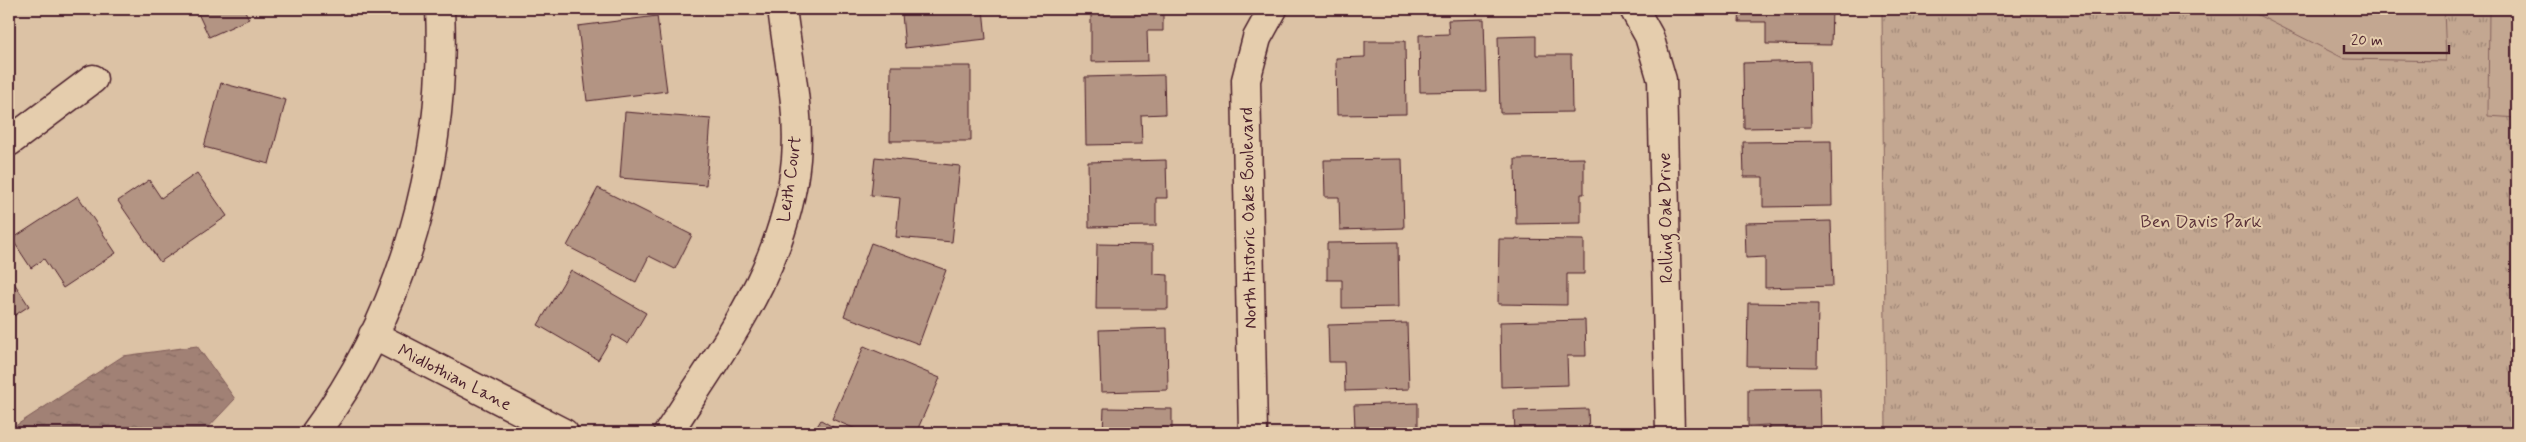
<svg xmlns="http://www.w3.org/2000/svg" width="2526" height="442" viewBox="0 0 2526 442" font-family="Mynerve,sans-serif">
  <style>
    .grass { fill: url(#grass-tufts); stroke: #86635e }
    .pitch { fill: #c3a791; stroke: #86635e }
    .water { fill: url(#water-ripples); stroke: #7e5a57 }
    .building { fill: #b39483; stroke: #4a1f2b }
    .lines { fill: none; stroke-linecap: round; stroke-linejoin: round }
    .minor-casing { stroke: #4a1f2b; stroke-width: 31 }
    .minor { stroke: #e5cdad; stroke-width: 28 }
    .labels { text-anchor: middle; stroke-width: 4; stroke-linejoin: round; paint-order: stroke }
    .street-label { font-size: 18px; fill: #4a1f2b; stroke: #e5cdad }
    .park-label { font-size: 18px; fill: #5c333a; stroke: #e5cdad }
  </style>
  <defs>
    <pattern id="grass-tufts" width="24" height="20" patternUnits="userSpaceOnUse" patternTransform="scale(1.25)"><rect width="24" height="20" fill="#c3a791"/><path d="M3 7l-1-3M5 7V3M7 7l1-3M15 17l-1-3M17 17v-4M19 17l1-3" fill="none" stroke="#a08777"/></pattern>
    <pattern id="water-ripples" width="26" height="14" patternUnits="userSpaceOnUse" patternTransform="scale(1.25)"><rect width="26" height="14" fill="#a18175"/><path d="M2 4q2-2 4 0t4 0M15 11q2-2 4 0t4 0" fill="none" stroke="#856960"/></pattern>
  </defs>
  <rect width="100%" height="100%" fill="#dcc2a5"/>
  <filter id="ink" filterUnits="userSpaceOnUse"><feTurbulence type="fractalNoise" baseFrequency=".02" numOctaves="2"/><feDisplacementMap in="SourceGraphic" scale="10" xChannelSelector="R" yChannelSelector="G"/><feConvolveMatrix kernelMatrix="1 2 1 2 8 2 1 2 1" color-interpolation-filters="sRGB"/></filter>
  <g filter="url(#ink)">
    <path class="grass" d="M1882,9H2517V433H1886Z"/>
    <path class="pitch" d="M2250,9H2444L2446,61L2345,59L2254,13Z
      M2489,9H2517V118L2488,116Z"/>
    <path class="water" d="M197,346L235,399L203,433H9V430L123,356Z"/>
    <path class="building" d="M196,9H244L249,19L209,37Z
      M913,9H983L986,39L905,48L902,14L913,13Z
      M1091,9H1163V31H1147L1148,61L1091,62Z
      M1740,9H1832L1831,45L1766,44V22H1739Z
      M657,16L667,91L587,101L578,26Z
      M1484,19L1486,91L1420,92L1419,35L1449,34L1448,20Z
      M1536,36V55H1571L1572,112L1500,113L1498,37Z
      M1365,41H1405L1406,114L1337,115L1336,58L1365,57Z
      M1810,61L1811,127L1744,128L1743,63Z
      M891,66H971V141H890Z
      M1164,75L1165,114L1141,115L1142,144L1086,145L1085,77Z
      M221,83L286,100L269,164L204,147Z
      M625,112L711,119L706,185L620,178Z
      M1831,141L1832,206L1763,207V177H1744L1743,142Z
      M875,157L960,166L952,242L896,237L900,198L871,195Z
      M1584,158V194H1581V223L1516,224L1515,159Z
      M1402,159L1404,228L1340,230L1339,197H1325L1324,160Z
      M1166,160L1167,198H1156V226L1089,227L1088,162Z
      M197,173L227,216L160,262L118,201L149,180L161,198Z
      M598,188L692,235L675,269L649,256L636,282L567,246Z
      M78,196L116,253L63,288L44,259L31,268L12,239Z
      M1831,221L1833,286L1765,288V257L1746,258L1745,223Z
      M1499,239L1584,240V274H1567V305L1498,304Z
      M1398,242L1399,307L1342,308V280H1327V243Z
      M871,243L946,270L919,344L844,316Z
      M1097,244L1153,245V274L1168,275V309H1096Z
      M571,270L646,313L628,344L613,335L598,360L538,325Z
      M9,275L29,306L9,319Z
      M1748,303L1818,304L1817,367L1747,366Z
      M1585,320L1586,356H1567L1568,385L1501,387L1500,322Z
      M1407,323L1409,389L1345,391L1344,362H1329L1328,325Z
      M1167,328L1168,390L1101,392L1099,330Z
      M864,346L940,378L916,433H865L832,419Z
      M1820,388L1821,433H1770V425L1748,426V389Z
      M1418,403V433H1330V428H1355L1354,405Z
      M1104,408L1172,409V433H1103Z
      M1588,409L1589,433H1515L1514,411Z
      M821,420L843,433H813Z"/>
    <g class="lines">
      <defs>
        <path id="minor" d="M1634,9L1649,36L1662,80L1670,433
          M9,142L93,79
          M373,335L564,433
          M315,433C404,313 447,157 440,9
          M668,433C724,345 786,267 796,159C800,111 789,63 783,16
          M1253,433L1246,80L1257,38L1273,9"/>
      </defs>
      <use href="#minor" class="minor-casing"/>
      <use href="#minor" class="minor"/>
    </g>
  </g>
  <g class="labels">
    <g class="street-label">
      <text transform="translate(789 179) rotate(-82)" y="6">Leith Court</text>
      <text transform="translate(1248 218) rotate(-91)" y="6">North Historic Oaks Boulevard</text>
      <text transform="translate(1665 218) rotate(-91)" y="6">Rolling Oak Drive</text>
      <text transform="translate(455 377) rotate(27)" y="6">Midlothian Lane</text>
    </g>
    <g class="park-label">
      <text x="2201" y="227">Ben Davis Park</text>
    </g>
  </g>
  <rect width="2526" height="442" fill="none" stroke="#e5cdad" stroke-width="30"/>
  <rect x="15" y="15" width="2496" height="412" fill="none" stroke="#4a1f2b" stroke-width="2" filter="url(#ink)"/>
  <path d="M2344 45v8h105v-8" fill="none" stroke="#4a1f2b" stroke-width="2.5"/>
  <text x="2351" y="45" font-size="15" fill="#4a1f2b" stroke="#e5cdad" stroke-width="4" paint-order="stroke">20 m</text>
</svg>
